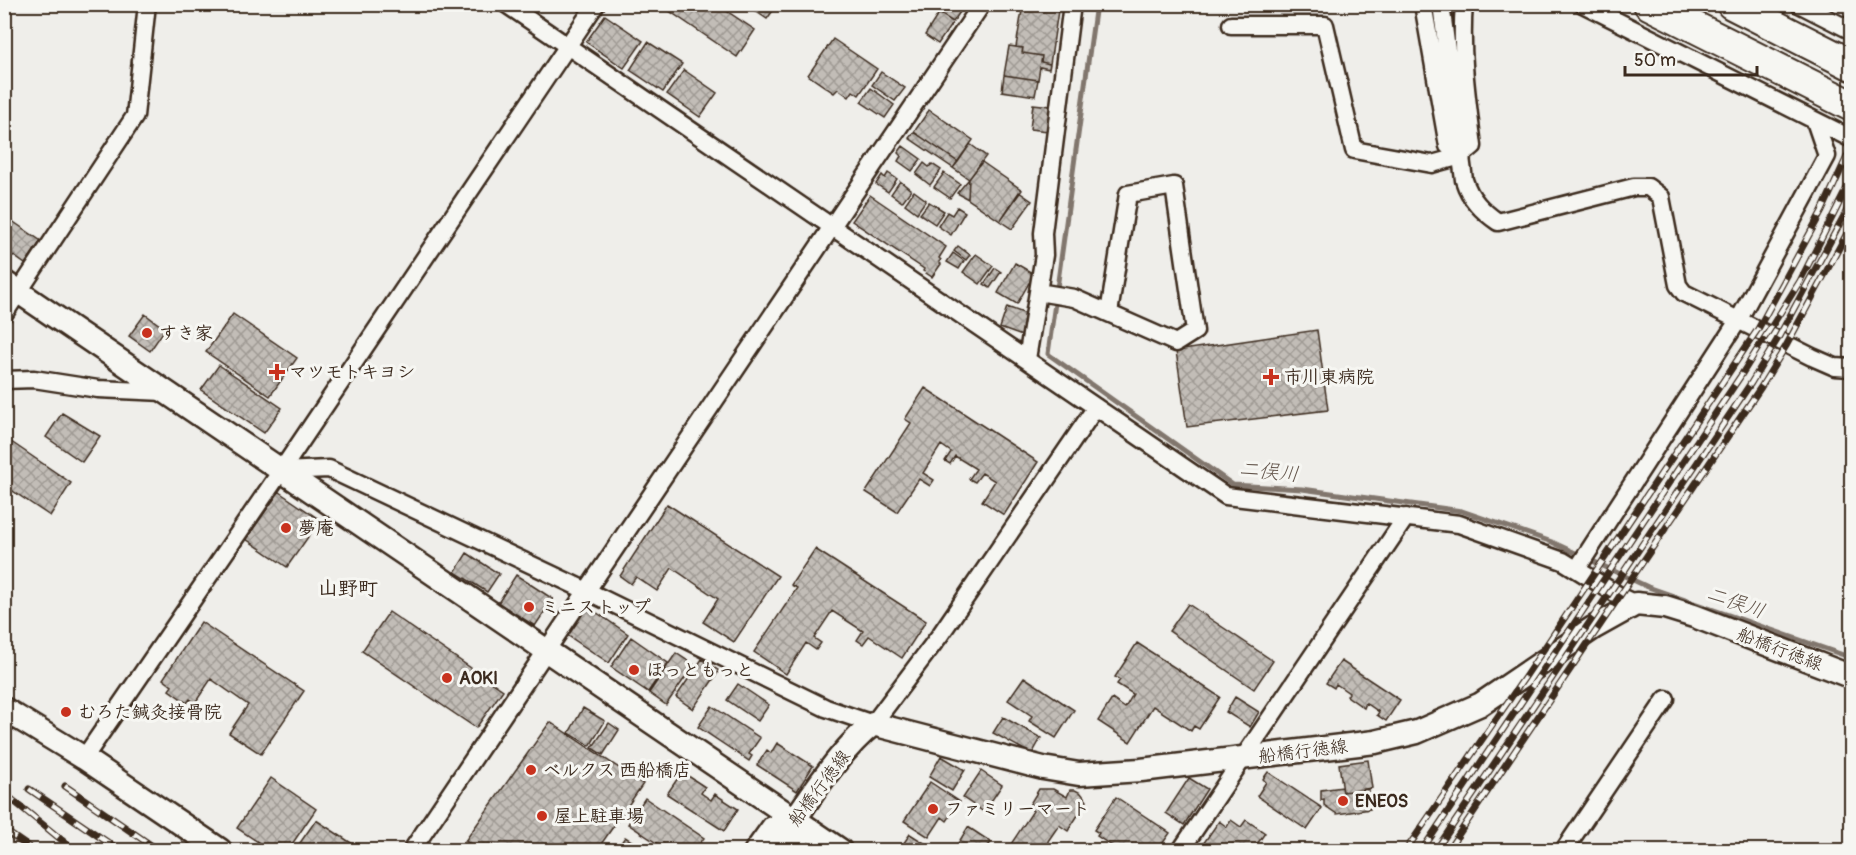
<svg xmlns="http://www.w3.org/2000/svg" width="1856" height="855" viewBox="0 0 1856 855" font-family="Pangolin,'Klee One',sans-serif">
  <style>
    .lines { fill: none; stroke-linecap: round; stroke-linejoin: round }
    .stream { stroke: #81766d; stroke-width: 5 }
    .building { fill: url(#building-cross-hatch); stroke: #3b2a1e; stroke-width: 1.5 }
    .street-casing { stroke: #3b2a1e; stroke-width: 21 }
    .secondary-casing { stroke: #3b2a1e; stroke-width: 27 }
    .highway-casing { stroke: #3b2a1e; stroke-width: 34 }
    .street { stroke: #f6f6f2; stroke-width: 16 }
    .secondary { stroke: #f6f6f2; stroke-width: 22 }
    .highway { stroke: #f6f6f2; stroke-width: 30 }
    .rail-casing { stroke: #3b2a1e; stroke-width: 7 }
    .rail { stroke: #f6f6f2; stroke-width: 4.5; stroke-dasharray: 14; stroke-linecap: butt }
    .poi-dot { fill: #c8321e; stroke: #f6f6f2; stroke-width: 2 }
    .labels { text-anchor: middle; stroke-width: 6; stroke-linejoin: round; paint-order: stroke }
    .poi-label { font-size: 18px; font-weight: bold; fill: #3b2a1e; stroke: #f6f6f2; text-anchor: start }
    .street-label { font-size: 18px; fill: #3b2a1e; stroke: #f6f6f2 }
    .water-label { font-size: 20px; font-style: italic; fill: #64564c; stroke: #f6f6f2 }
    .neighbourhood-label { font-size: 20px; font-weight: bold; fill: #3b2a1e; stroke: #f6f6f2 }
  </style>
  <defs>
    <pattern id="building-cross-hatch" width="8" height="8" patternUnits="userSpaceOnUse" patternTransform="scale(1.5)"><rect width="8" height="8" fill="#c2bdb7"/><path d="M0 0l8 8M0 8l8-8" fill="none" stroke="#9f9a94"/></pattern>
  </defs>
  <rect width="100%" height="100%" fill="#efeeea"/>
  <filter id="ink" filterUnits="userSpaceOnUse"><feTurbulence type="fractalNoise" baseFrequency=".0167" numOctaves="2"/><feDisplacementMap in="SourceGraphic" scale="12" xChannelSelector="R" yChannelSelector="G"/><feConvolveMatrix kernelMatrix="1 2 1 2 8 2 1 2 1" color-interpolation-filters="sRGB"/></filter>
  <g filter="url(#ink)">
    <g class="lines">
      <path class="stream" d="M1096,4L1048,354L1233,485L1302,489L1462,511L1552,542L1648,587L1852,658"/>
    </g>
    <path class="building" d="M659,4H716L755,30L737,57Z
      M745,4H776L777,5L767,19Z
      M945,4L965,5L953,22L939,13Z
      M1023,4H1059L1050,64L1041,62L1042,56L1022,53L1023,48L1016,47Z
      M939,13L953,22L938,44L925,35Z
      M605,15L643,41L624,68L586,42Z
      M833,39L877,69L859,95L853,91L849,97L838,89L834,93L808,75Z
      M648,42L682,64L663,92L630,70Z
      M1009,46L1023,48L1022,53L1042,56L1041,62L1050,64L1049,69L1040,67L1038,80L1004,75Z
      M684,70L717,93L700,117L667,94Z
      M881,72L905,88L895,101L872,85Z
      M1004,75L1038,80L1035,96L1002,91Z
      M871,88L894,105L885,118L861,102Z
      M1033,104L1051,106L1048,131L1030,129Z
      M929,110L973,140L958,162L914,132Z
      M914,132L958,162L953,168L909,138Z
      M970,144L986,156L969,179L953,168Z
      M903,146L921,159L912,171L898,161L901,156L898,153Z
      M982,162L1022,190L1000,221L968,199L969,179Z
      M924,163L929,167L932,164L941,170L930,185L916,174Z
      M888,173L897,179L888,192L876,184L882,175L885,178Z
      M944,173L960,184L950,198L934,187Z
      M969,179L968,199L957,193Z
      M900,181L911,190L902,202L891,194Z
      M914,191L926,200L917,213L905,204Z
      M1019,192L1032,201L1012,229L1000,221Z
      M870,195L946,247L939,258L941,260L939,262L941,264L932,277L923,271L924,269L852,221Z
      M929,202L944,211L935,224L920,214Z
      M957,207L965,212L951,235L938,226L947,212L952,215Z
      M5,216L41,241L25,264L4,249Z
      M958,246L970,255L966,260L954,251Z
      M953,253L964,261L959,269L947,262Z
      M976,254L993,266L980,284L963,272Z
      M1015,263L1034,274L1017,304L998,293Z
      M995,268L1001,272L990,288L984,284Z
      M1007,307L1029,315L1022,336L1000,328Z
      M145,314L165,329L150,351L129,336Z
      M233,314L297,358L270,396L206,352Z
      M1317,330L1328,410L1187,427L1176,351Z
      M219,365L282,408L264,433L201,390Z
      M925,388L1038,462L1004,515L982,501L995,481L982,473L975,482L969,479L976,469L955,456L950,464L945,461L951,452L941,445L923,473L934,480L930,486L919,479L897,512L866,492L911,423L905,419Z
      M62,413L100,436L82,462L46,437Z
      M4,437L71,483L50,516L4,485Z
      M279,492L320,520L287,567L246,539Z
      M667,504L778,576L734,642L703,622L718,599L672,568L657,591L636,577L631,584L620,576Z
      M815,549L926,621L902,658L869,636L863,644L857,640L863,631L832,611L814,638L821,643L816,650L806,643L786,674L754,652L797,588L791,585Z
      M467,553L499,574L487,592L455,572Z
      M516,575L553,599L535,626L498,603Z
      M1188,604L1273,661L1254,689L1169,631Z
      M587,606L628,634L609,663L567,635Z
      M389,612L503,690L476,728L362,651Z
      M201,622L304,691L261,754L229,733L248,705L211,679L195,703L190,699L187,703L169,690L172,686L163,679Z
      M631,637L668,663L648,692L611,667Z
      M1137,643L1220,697L1199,729L1194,726L1191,731L1153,706L1130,742L1098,721L1112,699L1125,708L1133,694L1117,684L1120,680L1115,677Z
      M676,653L694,665L666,705L649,693Z
      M702,659L719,671L693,709L676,697Z
      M1341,661L1400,700L1386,721L1377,715L1379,712L1366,703L1364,708L1347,696L1349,693L1336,684L1334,688L1326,683Z
      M1024,677L1074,710L1056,738L1029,721L1032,716L1008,700Z
      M738,684L769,705L758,721L727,700Z
      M1235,697L1259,712L1250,727L1226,712Z
      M712,706L760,738L749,754L752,756L749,761L698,727Z
      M583,708L605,721L590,746L569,733Z
      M1003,717L1041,738L1032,754L993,733Z
      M550,722L643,784L597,850H481L465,841Z
      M609,723L619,730L603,755L592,748Z
      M777,743L813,766L797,791L757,765L767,750L771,753Z
      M941,756L965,770L952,791L929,777Z
      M1368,760L1372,788L1343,792L1339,764Z
      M981,771L1002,785L984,812L963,798Z
      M682,772L705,787L701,793L711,800L715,794L738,809L724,831L667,794Z
      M1268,772L1322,808L1307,830L1257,796L1266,782L1263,779Z
      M271,778L316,809L288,850H270L237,828Z
      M1189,778L1207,789L1184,825L1166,813Z
      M930,782L960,802L947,821L942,817L929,837L904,821Z
      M1342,787L1343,792L1369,789L1370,809L1337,814L1324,805V799L1321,800V790Z
      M1039,789H1053L1067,797L1070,790H1075L1081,793L1087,801L1068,831L1059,825L1048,841V850H1007L1033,811L1028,807Z
      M1116,797L1170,833L1158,850H1118L1097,836L1099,833L1094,830Z
      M645,798L704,838L695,850H667L628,824Z
      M316,820L362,850H295Z
      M1231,820L1241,827L1246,820L1265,833L1253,850H1213L1203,844L1219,821L1227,827Z
      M968,827L991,842L986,850H954Z
      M910,834L926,844L922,850H899Z
      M625,837L646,850H616Z"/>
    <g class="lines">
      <defs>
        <path id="street" d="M506,4L1226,496L1459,524L1563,561L1623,598L1636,604
          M1423,4L1448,146L1461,156
          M1441,4L1464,180C1470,199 1482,211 1498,222L1634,187H1648L1661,197L1678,285L1684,293L1812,357L1835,367L1852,368
          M1583,4L1852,139
          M1799,4L1852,31
          M1231,25H1325L1354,150L1432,164L1461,156L1473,146C1467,99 1460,52 1464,4
          M1038,292L1074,298L1176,343L1195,331L1174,186L1128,194L1109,313
          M4,314L135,116L147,4
          M1027,359L1044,255L1043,233L1072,4
          M4,380L34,379L98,389L164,392
          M281,471L329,469L587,591L826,708L873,724L940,635L1096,407
          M1577,569L1739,319L1827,156L1815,121
          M84,758L281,471L596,4
          M412,850L982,4
          M753,850L771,825L795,820L801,845L797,850
          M1181,850L1406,517
          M1564,850L1666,699"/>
        <path id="secondary" d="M4,282L840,850
          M4,709L84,758L220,850
          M774,850C801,811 836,753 873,724L1043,768L1079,774L1141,770L1375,742L1417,732L1481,704L1593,628L1636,604L1665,607L1694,616L1852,677"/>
        <path id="highway" d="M1649,4L1852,106
          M1732,4L1852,65"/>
      </defs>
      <use href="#street" class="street-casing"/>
      <use href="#secondary" class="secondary-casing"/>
      <use href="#highway" class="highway-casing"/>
      <use href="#street" class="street"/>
      <use href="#secondary" class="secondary"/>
      <use href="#highway" class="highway"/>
      <defs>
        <path id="rail" d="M65,786L158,850
          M29,789L119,850
          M4,793L74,850
          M4,830L33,850
          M4,845L11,850
          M1406,850L1525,677L1758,329L1822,211L1852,146
          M1422,850L1740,377L1800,281L1852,178
          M1436,850L1751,383L1777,340L1852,201
          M1448,850L1761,387L1786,346L1852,224"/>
      </defs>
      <use href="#rail" class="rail-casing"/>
      <use href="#rail" class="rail"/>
    </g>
  </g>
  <g class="poi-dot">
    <circle cx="147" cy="333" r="6"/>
    <path d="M274 363h6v6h6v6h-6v6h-6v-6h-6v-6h6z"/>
    <path d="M1268 368h6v6h6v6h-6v6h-6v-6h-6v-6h6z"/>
    <circle cx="286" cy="528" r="6"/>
    <circle cx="529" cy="607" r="6"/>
    <circle cx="634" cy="670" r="6"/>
    <circle cx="447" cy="678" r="6"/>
    <circle cx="66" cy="712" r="6"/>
    <circle cx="531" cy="770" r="6"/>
    <circle cx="1343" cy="801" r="6"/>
    <circle cx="933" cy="809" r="6"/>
    <circle cx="542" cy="816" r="6"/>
  </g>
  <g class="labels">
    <g class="poi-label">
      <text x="159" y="339">すき家</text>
      <text x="289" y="378">マツモトキヨシ</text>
      <text x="1284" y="383">市川東病院</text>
      <text x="298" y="534">夢庵</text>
      <text x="541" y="613">ミニストップ</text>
      <text x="646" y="676">ほっともっと</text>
      <text x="459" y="684">AOKI</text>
      <text x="78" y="718">むろた鍼灸接骨院</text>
      <text x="543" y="776">ベルクス 西船橋店</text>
      <text x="1355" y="807">ENEOS</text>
      <text x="945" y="815">ファミリーマート</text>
      <text x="554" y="822">屋上駐車場</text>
    </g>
    <g class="street-label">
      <text transform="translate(1780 649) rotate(21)" y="6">船橋行徳線</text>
      <text transform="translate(1303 751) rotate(-7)" y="6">船橋行徳線</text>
      <text transform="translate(819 788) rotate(-53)" y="6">船橋行徳線</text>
    </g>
    <g class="water-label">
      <text transform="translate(1269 471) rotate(6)" y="7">二俣川</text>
      <text transform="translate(1736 602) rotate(19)" y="7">二俣川</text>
    </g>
    <g class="neighbourhood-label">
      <text x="348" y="595">山野町</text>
    </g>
  </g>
  <rect width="1856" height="855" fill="none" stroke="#f6f6f2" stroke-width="24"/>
  <rect x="12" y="12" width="1832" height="831" fill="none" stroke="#3b2a1e" stroke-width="2" filter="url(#ink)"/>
  <path d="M1625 66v9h132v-9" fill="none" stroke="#3b2a1e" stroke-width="3"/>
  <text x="1634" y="66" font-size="18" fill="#3b2a1e" stroke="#f6f6f2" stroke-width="4.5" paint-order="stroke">50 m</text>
</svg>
